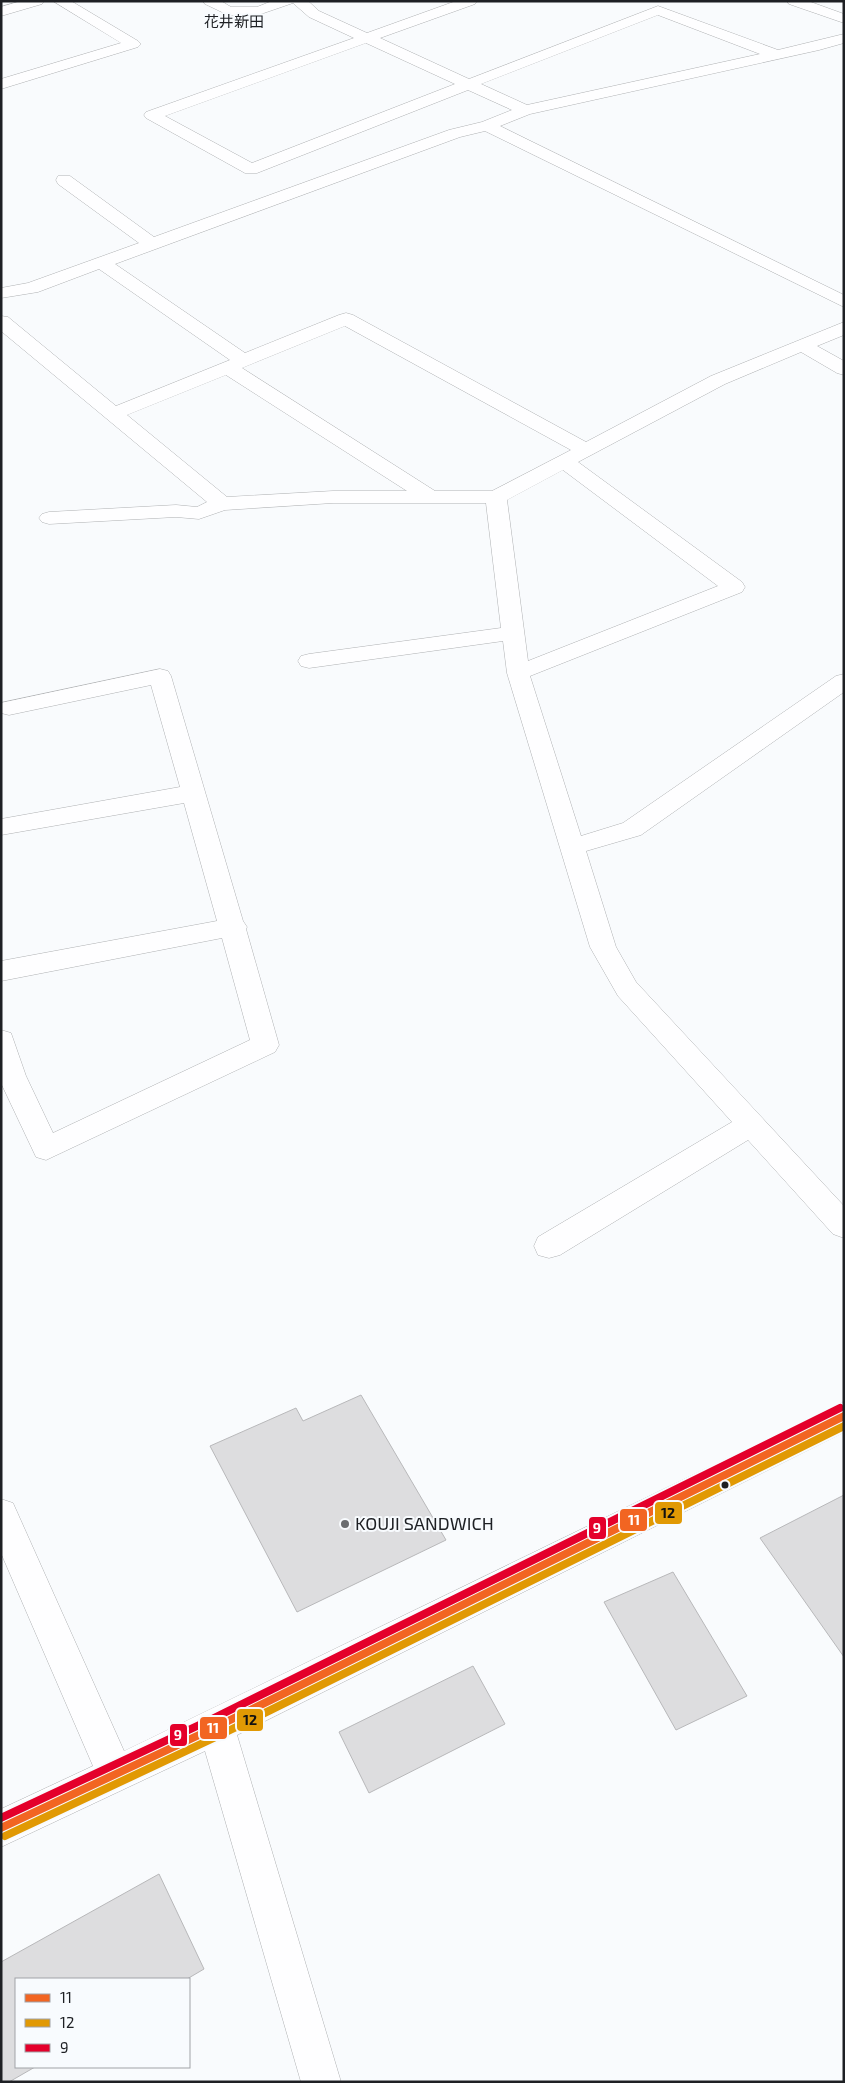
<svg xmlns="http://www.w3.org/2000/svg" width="845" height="2083" viewBox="0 0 845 2083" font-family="'Exo 2','Noto Sans JP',sans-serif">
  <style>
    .building { fill: #dddddf; stroke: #b8b8ba }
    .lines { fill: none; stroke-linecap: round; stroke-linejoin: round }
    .minor-casing { stroke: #afb1b3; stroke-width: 1 }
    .minor { fill: #fefeff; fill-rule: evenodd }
    .bus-1-casing { stroke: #f8fbfe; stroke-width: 12 }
    .bus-2-casing { stroke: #f8fbfe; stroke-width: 12 }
    .bus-3-casing { stroke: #f8fbfe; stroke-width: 12 }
    .bus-1 { stroke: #f26522; stroke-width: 8 }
    .bus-2 { stroke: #e19904; stroke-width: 8 }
    .bus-3 { stroke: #e4002b; stroke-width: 8 }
    .bus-dot { fill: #1e2024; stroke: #f8fbfe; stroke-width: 2 }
    .poi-dot { fill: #6b6d70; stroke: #f8fbfe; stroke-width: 2 }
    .labels { text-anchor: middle; stroke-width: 4; stroke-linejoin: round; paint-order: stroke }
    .far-quarter-label { font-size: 15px; fill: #1e2024; stroke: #f8fbfe }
    .near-poi-label { font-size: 18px; fill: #1e2024; stroke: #f8fbfe; text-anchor: start }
    .line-badge { stroke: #f8fbfe; stroke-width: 2 }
    .badge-label { font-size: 14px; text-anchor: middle; font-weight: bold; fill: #fff }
    .pale-badge-label { font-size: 14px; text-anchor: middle; font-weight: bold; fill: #111 }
  </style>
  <rect width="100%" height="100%" fill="#f9fbfd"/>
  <path class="building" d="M361,1395L446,1540L297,1612L210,1446L296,1408L303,1421Z
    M844,1495V1657L760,1538Z
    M673,1572L747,1696L676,1730L604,1602Z
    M473,1666L505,1724L369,1793L339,1732Z
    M159,1874L204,1969L187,1979H16V2067H35L9,2082H1V1962Z"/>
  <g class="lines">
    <defs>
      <path id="minor" d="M21,1H44L42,4L1,16V7Z
        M53,1H71L138,41L141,44L138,47L1,89V79L121,43Z
        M203,1H221L231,7H257L272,1H308L319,11L367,33L456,1H477L475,4L380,38L469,79L658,6L778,50L844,34V43L819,50L530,114L500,126L844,295V307L485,131L460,137L115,264L245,353L339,315L346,313L353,315L586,442L711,376L844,322V335L817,346L844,361V375L837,373L801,352L725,384L578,462L742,582L745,587L742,592L530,676L581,836L623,823L836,676L844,674V692L641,835L586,851L616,947L636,982L844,1206V1238L833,1234L748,1140L560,1255L549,1258L538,1255L534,1246L538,1237L732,1122L618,996L590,947L507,673L503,641L309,668L301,666L298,661L301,656L309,654L501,628L486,503H333L225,510L199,519L176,517L49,524L42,522L39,518L42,514L49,512L176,505L197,507L207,502L1,331V316L8,317L116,406L230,360L99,269L38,292L1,298V288L28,283L139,243L58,184L56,180L58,176H70L154,237L449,130L482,122L512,110L468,90L257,173H245L146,118L144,115L146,112L354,38L309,17L293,3L258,15H228L205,4ZM658,15L760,54L527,105L481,84ZM366,43L455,84L252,163L165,116ZM345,326L571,450L492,491H435L242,368ZM226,375L407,491H333L227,497L127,415ZM563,470L718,586L528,661L507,500Z
        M787,1H808L844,14V23L789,4Z
        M160,669L168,671L171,676L243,921L247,927L246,929L279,1045L275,1052L46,1160L36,1157L1,1083V1030L11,1033L26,1076L53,1133L250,1040L222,938L1,981V961L217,921L184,803L1,835V819L180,787L151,685L9,715L1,713V703Z
        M844,1402V1432L237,1735L341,2082H301L205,1751L1,1847V1809L93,1766L1,1553V1499L13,1503L124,1751Z"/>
    </defs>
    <use href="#minor" class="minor-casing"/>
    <use href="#minor" class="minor"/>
    <defs>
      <path id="bus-1" d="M1,1828L216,1727L844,1416"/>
      <path id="bus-2" d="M5,1836L220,1735L844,1426"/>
      <path id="bus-3" d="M1,1818L212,1719L840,1408"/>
    </defs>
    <use href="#bus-1" class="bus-1-casing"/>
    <use href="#bus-2" class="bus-2-casing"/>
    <use href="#bus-3" class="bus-3-casing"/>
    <use href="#bus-1" class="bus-1"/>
    <use href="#bus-2" class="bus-2"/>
    <use href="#bus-3" class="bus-3"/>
  </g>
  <circle class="bus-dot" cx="725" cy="1485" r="4.5"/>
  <circle class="poi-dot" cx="345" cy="1524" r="5"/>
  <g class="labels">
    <g class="far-quarter-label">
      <text x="234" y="27">花井新田</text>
    </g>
    <g class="near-poi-label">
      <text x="355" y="1530">KOUJI SANDWICH</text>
    </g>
  </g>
  <g class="line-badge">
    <rect x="654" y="1501" width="29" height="24" rx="5" fill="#e19904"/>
    <rect x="619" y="1508" width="29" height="24" rx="5" fill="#f26522"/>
    <rect x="588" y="1516" width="19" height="24" rx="5" fill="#e4002b"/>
    <rect x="236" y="1708" width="28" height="24" rx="5" fill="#e19904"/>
    <rect x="199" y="1716" width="29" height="24" rx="5" fill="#f26522"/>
    <rect x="169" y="1723" width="19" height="24" rx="5" fill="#e4002b"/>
  </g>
  <g class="badge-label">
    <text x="634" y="1525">11</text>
    <text x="597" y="1533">9</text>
    <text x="213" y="1733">11</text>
    <text x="178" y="1740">9</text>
  </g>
  <g class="pale-badge-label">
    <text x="668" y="1518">12</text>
    <text x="250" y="1725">12</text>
  </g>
  <rect width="845" height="2083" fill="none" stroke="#1e2024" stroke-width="5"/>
  <rect x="15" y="1978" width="175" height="90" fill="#f8fbfe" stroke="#a1a3a7"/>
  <rect x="25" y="1994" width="25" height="8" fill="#f26522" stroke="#a1a3a7"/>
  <text x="60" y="2003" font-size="15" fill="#1e2024">11</text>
  <rect x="25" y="2019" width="25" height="8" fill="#e19904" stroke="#a1a3a7"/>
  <text x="60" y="2028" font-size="15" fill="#1e2024">12</text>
  <rect x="25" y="2044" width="25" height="8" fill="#e4002b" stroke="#a1a3a7"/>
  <text x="60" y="2053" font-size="15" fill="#1e2024">9</text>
</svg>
